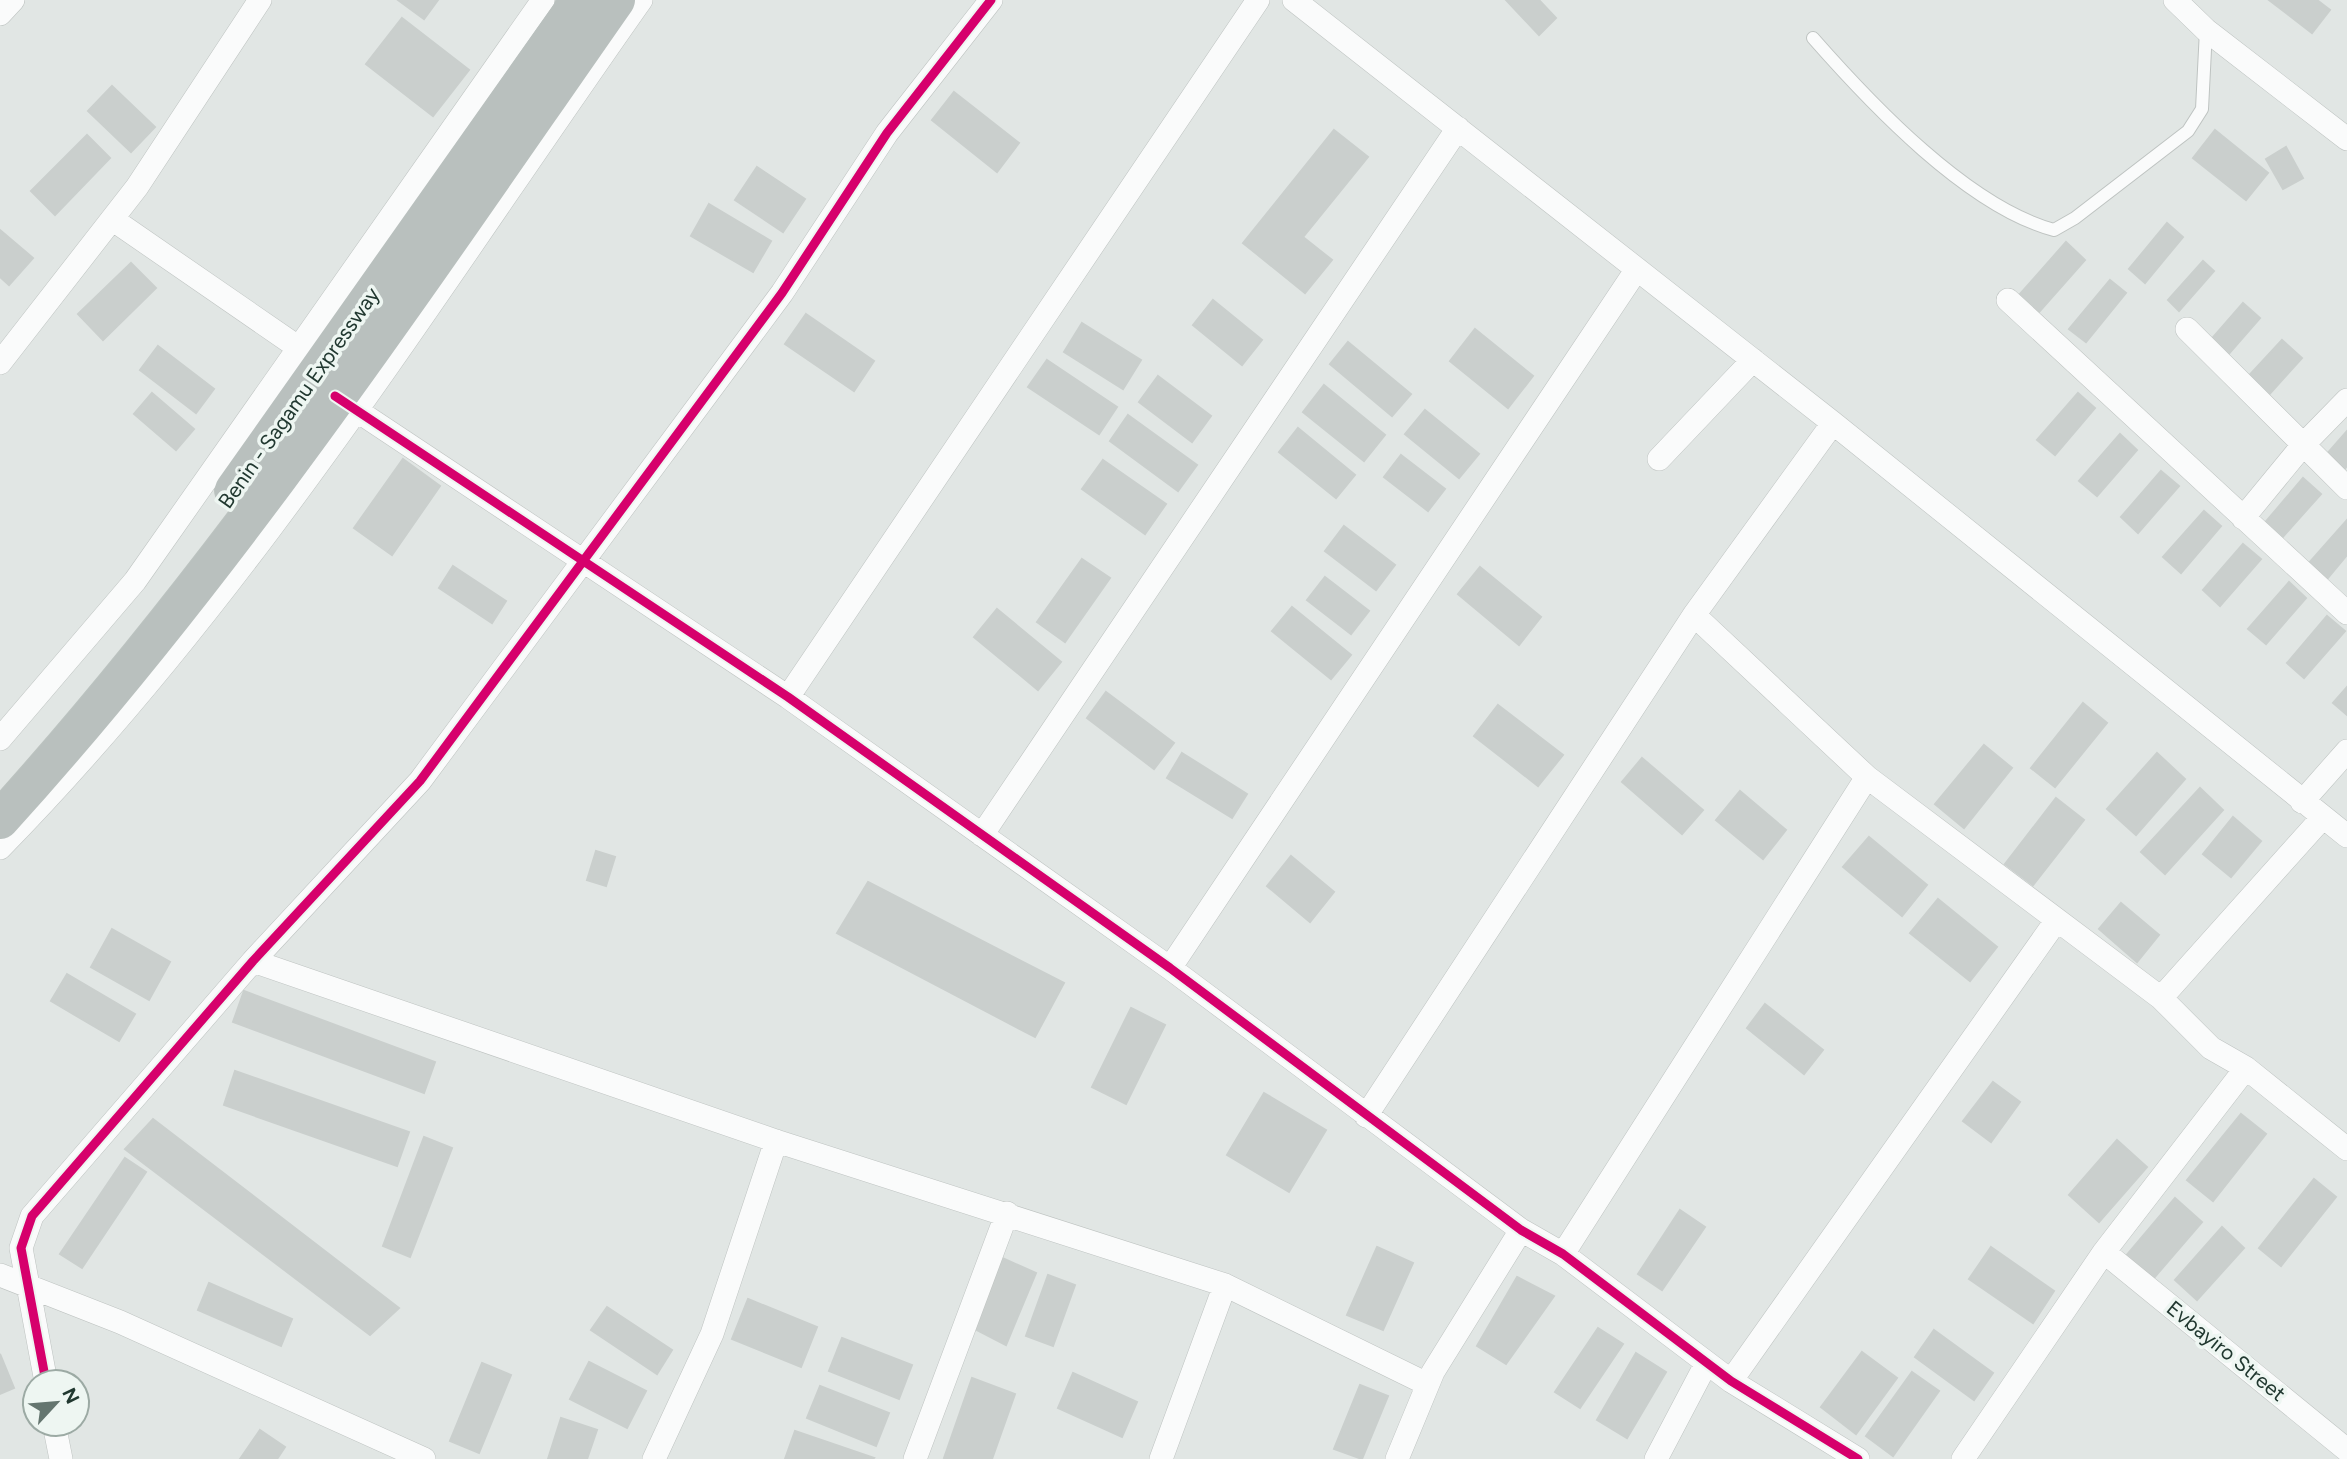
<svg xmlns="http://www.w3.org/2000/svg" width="2347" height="1459" viewBox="0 0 2347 1459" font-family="Figtree,sans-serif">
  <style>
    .building { fill: #cacfcd; stroke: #cacfcd; stroke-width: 2 }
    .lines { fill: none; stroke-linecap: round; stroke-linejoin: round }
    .lane-casing { stroke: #bec3c1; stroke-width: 14 }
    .street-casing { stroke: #bec3c1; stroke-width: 24 }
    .highway-casing { stroke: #bcc3c0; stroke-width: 40 }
    .lane { stroke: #fafbfb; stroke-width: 12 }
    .street { stroke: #fafbfb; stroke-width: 23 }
    .highway { stroke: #b9c0be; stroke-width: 38 }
    .cycleway-casing { stroke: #eef6f2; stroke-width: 13 }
    .cycleway { stroke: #d6006c; stroke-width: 9 }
    .labels { text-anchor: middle; stroke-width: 7; stroke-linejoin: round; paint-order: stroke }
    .street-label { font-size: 21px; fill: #213830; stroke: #eef6f2 }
  </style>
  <rect width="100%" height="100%" fill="#e1e6e4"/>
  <path class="building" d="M398,0H438L424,19Z
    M1506,0H1539L1556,18L1539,35Z
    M2269,0H2317L2330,10L2312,33Z
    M402,18L469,70L433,116L366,64Z
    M112,86L155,127L131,152L88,111Z
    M954,92L1019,143L997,172L932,120Z
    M1334,130L1368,157L1303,237L1332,260L1305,293L1243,243Z
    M2215,130L2268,173L2246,200L2193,158Z
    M87,135L110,158L55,215L31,191Z
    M2286,147L2303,178L2283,189L2266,159Z
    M757,167L805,199L783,232L735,200Z
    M709,204L771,241L753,272L691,236Z
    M2167,223L2183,237L2145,283L2129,269Z
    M0,230L33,258L9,285L0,277Z
    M2066,242L2085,260L2039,312L2020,294Z
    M2203,261L2214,271L2179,311L2168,300Z
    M131,263L156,288L103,340L78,314Z
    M2110,280L2126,293L2086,342L2069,329Z
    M1213,300L1262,340L1242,365L1193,325Z
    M2243,303L2260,318L2226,357L2209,342Z
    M806,314L874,361L854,391L785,344Z
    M1082,323L1141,360L1123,389L1064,352Z
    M1475,329L1533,376L1508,408L1450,361Z
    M2282,340L2302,358L2265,399L2244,381Z
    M1348,342L1411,394L1392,416L1330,364Z
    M158,346L214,389L196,413L140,370Z
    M1047,360L1117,407L1099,434L1028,387Z
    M1158,376L1211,416L1192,442L1139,402Z
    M1324,385L1385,435L1364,461L1303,412Z
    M152,393L194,429L176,450L134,414Z
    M2078,393L2095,408L2055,455L2037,440Z
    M1425,410L1479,454L1459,478L1405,434Z
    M1128,415L1197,465L1178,491L1110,441Z
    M1298,428L1355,475L1336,498L1279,452Z
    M2347,431V466L2343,471L2326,455Z
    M2120,434L2137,450L2097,496L2079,481Z
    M1401,455L1445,489L1428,511L1384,477Z
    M403,459L440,486L392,555L354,528Z
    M1103,460L1166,504L1145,534L1082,489Z
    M2161,471L2179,486L2138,533L2121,517Z
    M2303,478L2321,494L2280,540L2263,525Z
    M2204,511L2221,526L2181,573L2163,557Z
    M2347,520V555L2327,579L2309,563Z
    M1344,526L1395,565L1376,590L1325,551Z
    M2243,544L2261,559L2220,606L2203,590Z
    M1082,559L1110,578L1065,642L1037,622Z
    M453,566L506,601L492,623L439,588Z
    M1480,567L1541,617L1519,645L1458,594Z
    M1325,577L1369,611L1351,634L1307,600Z
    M2289,582L2306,598L2266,644L2248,629Z
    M1292,607L1351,655L1331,679L1272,631Z
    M997,609L1061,662L1038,690L974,637Z
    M2327,616L2345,631L2304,678L2287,663Z
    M2347,687V715L2333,703Z
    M1106,692L1174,743L1154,769L1087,718Z
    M2083,703L2107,723L2055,787L2031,768Z
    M1498,705L1563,755L1538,786L1474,736Z
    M1984,745L2012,768L1964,828L1935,804Z
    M1182,753L1247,794L1232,818L1167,778Z
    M2157,753L2185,779L2136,835L2107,809Z
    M1642,758L1703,810L1682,834L1622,782Z
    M2200,788L2223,810L2165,874L2141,852Z
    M1740,791L1786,830L1763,859L1716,820Z
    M2056,798L2084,820L2033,885L2005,864Z
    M2233,817L2261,841L2231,877L2203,854Z
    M1869,837L1927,885L1902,916L1843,867Z
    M596,851L615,857L606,886L587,880Z
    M1291,856L1334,892L1310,922L1267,886Z
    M868,882L1064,983L1035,1037L837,933Z
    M1938,899L1997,947L1970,981L1910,933Z
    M2121,903L2159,935L2137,962L2099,929Z
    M112,929L170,962L149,1000L91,967Z
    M67,974L135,1014L119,1041L51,1001Z
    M244,991L435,1062L424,1093L233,1022Z
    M1765,1004L1823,1050L1804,1074L1747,1028Z
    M1131,1008L1165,1025L1126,1104L1092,1087Z
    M235,1071L409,1132L397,1166L224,1105Z
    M1993,1082L2020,1102L1991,1142L1963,1121Z
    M1264,1093L1326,1130L1289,1192L1227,1155Z
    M2241,1114L2266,1134L2213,1201L2187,1180Z
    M153,1119L399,1308L370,1335L125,1149Z
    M424,1137L452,1148L410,1257L383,1246Z
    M2117,1140L2147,1167L2099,1222L2069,1195Z
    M125,1158L146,1172L82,1268L60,1254Z
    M2314,1179L2336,1197L2281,1266L2259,1248Z
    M2175,1198L2202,1222L2153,1279L2126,1256Z
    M1680,1210L1705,1227L1662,1290L1638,1274Z
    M2222,1227L2244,1248L2197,1300L2175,1280Z
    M1377,1247L1413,1263L1383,1330L1347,1315Z
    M1991,1247L2054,1291L2033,1323L1969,1279Z
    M1000,1257L1036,1273L1006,1345L973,1328Z
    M1048,1275L1075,1285L1053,1346L1026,1336Z
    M1517,1277L1554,1296L1506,1364L1477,1346Z
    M209,1283L292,1319L281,1346L198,1310Z
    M748,1299L817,1327L801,1367L732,1339Z
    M607,1307L672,1350L657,1374L591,1330Z
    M1598,1328L1623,1344L1580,1408L1555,1392Z
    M1934,1330L1993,1373L1974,1400L1915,1357Z
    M842,1338L912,1365L899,1399L829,1371Z
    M1862,1352L1897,1378L1856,1434L1821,1407Z
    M1636,1353L1666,1372L1627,1438L1597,1420Z
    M0,1354L14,1388L0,1394Z
    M589,1362L646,1391L627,1428L570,1399Z
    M482,1363L511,1375L479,1453L450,1441Z
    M1912,1372L1939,1391L1893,1456L1866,1436Z
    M1073,1373L1137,1402L1122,1437L1058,1408Z
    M972,1378L1015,1394L992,1459H947L944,1458Z
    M1360,1385L1388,1396L1362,1459L1334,1449Z
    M820,1386L889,1413L876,1446L807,1418Z
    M561,1418L597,1430L587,1459H548Z
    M260,1430L285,1447L277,1459H240Z
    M795,1431L874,1458L873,1459H785Z"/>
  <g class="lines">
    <defs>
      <path id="lane" d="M1813,38C1871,104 1968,207 2054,230L2075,218L2188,131L2202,109L2206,30"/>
      <path id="street" d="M1294,0L1833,423L2347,836
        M2175,0L2206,30L2347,139
        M0,14L13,0
        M112,219L299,348
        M2008,300L2347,613
        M2187,329L2347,488
        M0,363L137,187L260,0
        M335,396L788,697L1170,968L1521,1230L1563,1254L1731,1381L1858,1459
        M1659,459L1753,360
        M2243,518L2303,445L2347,400
        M1694,615L1867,777L2161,998L2211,1048L2246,1068L2347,1149
        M788,697L1258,0
        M0,739L135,581L543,0
        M2302,802L2347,751
        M982,835L1458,128
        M0,848C249,594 437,289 641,0
        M253,961L776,1141L1225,1285L1427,1384
        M1170,968L1637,269
        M2161,998L2323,817
        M1366,1116L1694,615L1833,423
        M2104,1252L2347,1450
        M1563,1254L1867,777
        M0,1275L120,1322L424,1459
        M1731,1381L2056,921
        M46,1382L21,1248L32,1216L253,961L420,781L782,293L887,133L991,0
        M54,1424L61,1459
        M654,1459L712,1334L776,1141
        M915,1459L1007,1213
        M1161,1459L1225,1285
        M1397,1459L1433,1372L1521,1230
        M1656,1459L1706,1364
        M1963,1459L2104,1252L2246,1068"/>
      <path id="highway" d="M234,490L580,0
        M0,820C229,568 421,279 616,0"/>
    </defs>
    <use href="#lane" class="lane-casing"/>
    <use href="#street" class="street-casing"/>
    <use href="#highway" class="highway-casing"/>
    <use href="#lane" class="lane"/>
    <use href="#street" class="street"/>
    <use href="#highway" class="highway"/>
    <defs>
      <path id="cycleway" d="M335,396L788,697L1170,968L1521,1230L1563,1254L1731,1381L1858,1459
        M46,1382L21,1248L32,1216L253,961L420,781L782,293L887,133L991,0"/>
    </defs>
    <use href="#cycleway" class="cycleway-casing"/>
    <use href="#cycleway" class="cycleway"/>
  </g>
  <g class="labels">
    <g class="street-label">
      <text transform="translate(299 398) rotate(-55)" y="7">Benin - Sagamu Expressway</text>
      <text transform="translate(2226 1351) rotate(39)" y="7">Evbayiro Street</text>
    </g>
  </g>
  <g transform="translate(56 1403) rotate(64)"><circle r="33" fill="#eef6f2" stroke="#9caaa4" stroke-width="2"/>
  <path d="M0-5L12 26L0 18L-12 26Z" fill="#64756f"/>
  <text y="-10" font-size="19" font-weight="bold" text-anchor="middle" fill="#213830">N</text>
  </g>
</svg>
